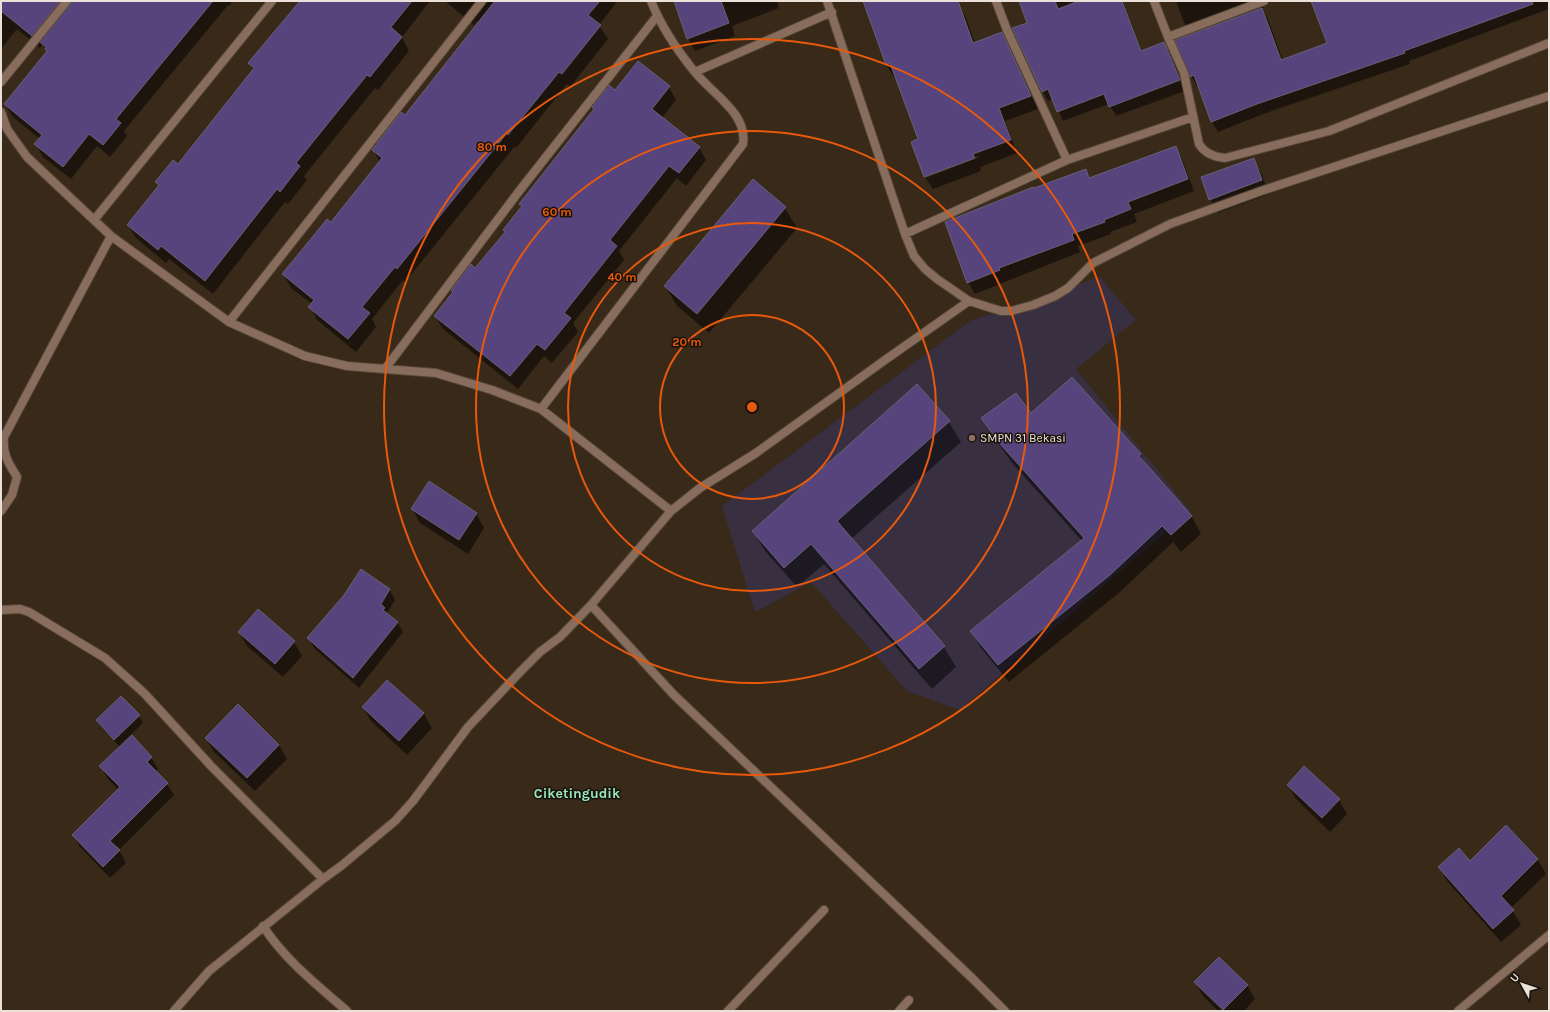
<svg xmlns="http://www.w3.org/2000/svg" width="1550" height="1012" viewBox="0 0 1550 1012" font-family="Karla,sans-serif">
  <style>
    .education { fill: #383040 }
    .shadow { fill: #0007; fill-rule: evenodd }
    .building { fill: #57447d; stroke: #666176 }
    .lines { fill: none; stroke-linecap: round; stroke-linejoin: round }
    .minor-casing { stroke: #554638; stroke-width: 10 }
    .minor { stroke: #886d5d; stroke-width: 8 }
    .ring { fill: none; stroke: #e8590c; stroke-width: 2 }
    .education-dot { fill: #8d6e63; stroke: #1a130c; stroke-width: 1.5 }
    .labels { text-anchor: middle; stroke-width: 3; stroke-linejoin: round; paint-order: stroke }
    .poi-label { font-size: 12px; fill: #ebe1d8; stroke: #1a130c; text-anchor: start }
    .quarter-label { font-size: 14px; font-weight: bold; fill: #96e8be; stroke: #1a130c }
    .centre { fill: #e8590c; stroke: #1a130c; stroke-width: 2 }
    .ring-label { font-size: 12px; text-anchor: middle; font-weight: bold; fill: #e8590c; stroke: #1a130c; stroke-width: 3; stroke-linejoin: round; paint-order: stroke }
  </style>
  <rect width="100%" height="100%" fill="#382919"/>
  <path class="education" d="M1100,277L1136,320L1076,369L1190,511L960,710L907,691L811,582L755,612L722,506L970,321Z"/>
  <path class="shadow" d="M1,1H51L56,5L63,17L82,1H233L229,6L228,5L124,131L127,136L110,157L97,146L71,179L43,157L36,144L40,139L13,117L5,104L47,52L43,44L40,48L17,29L1,49Z
    M301,1H430L402,37L409,51L378,90L375,88L304,176L307,180L288,204L285,202L213,294L169,259L166,263L136,238L128,225L159,187L157,182L178,165L254,71L249,63Z
    M445,1H495L500,5L503,1H614L616,3L599,25L608,39L570,87L567,84L516,148L515,146L405,282L403,280L372,319L376,327L356,352L317,320L310,307L312,304L291,288L283,274L331,223L380,162L373,150L405,116L479,23L477,21L474,25Z
    M675,1H777L779,8L732,26L735,36L695,51L688,38Z
    M864,1H957L966,18L975,43L1001,33L1009,46L1038,109L1005,121L1017,153L980,167L981,171L933,189L925,177L913,142L919,140L896,77H894L886,65ZM979,156L980,157L926,178V175Z
    M1020,1H1123L1142,52L1164,44L1170,54L1185,91L1116,116L1109,104L1063,121L1053,99L1048,101L1042,91L1028,23Z
    M1176,1H1261L1264,8H1262L1268,19L1283,61L1328,44L1312,1H1549V9L1409,61L1410,64L1263,114L1218,132L1212,122L1199,86H1197L1191,76V35L1185,25Z
    M669,87L676,100L662,118L699,147L706,160L686,186L677,178L619,251L624,260L573,323L578,332L552,363L544,356L518,389L443,329L435,316L505,233L504,230L522,207L521,204L615,91Z
    M1175,147L1182,159L1194,191L1134,214L1137,222L1110,232L1111,234L1078,246L1080,252L975,294L968,282L1034,190L1085,170L1090,179Z
    M1253,159L1261,173L1269,194L1218,213L1210,199Z
    M753,181L785,208L797,228L709,333L677,306L665,286Z
    M1031,415L1140,454L1147,467L1192,517L1201,534L1181,552L1173,542L1120,592L1009,682L981,648L972,631L1082,541L1012,463L993,436L983,418Z
    M949,422L961,442L851,539L944,647L956,667L932,689L824,564L797,587L765,551L753,531Z
    M412,509L476,514L484,528L468,554L420,523Z
    M361,570L390,590L395,600L387,613L398,623L403,632L359,688L314,648L308,638L345,596Z
    M258,610L294,642L302,656L283,677L247,646L239,632Z
    M387,681L424,714L432,728L407,755L371,721L363,708Z
    M121,697L139,716L143,723L119,746L101,727L97,720Z
    M206,738L279,745L287,759L255,791L214,752Z
    M151,757L158,769L155,772L167,784L174,795L119,850L126,863L110,878L80,847L73,835L119,790L107,778L101,766Z
    M1288,785L1339,800L1347,814L1330,832L1296,799Z
    M1506,827L1538,860L1546,874L1511,908L1521,925L1501,942L1447,881L1439,867L1470,862Z
    M1195,982L1247,985L1255,999L1244,1011H1218L1203,996Z"/>
  <path class="building" d="M1,1H60L32,36L1,11Z
    M72,1H213L116,119L121,123L103,145L89,134L63,167L34,144L42,135L4,104L47,51L45,49L46,47L40,42L71,4Z
    M300,1H412L391,27L402,37L370,77L367,75L296,163L300,166L280,192L277,189L205,281L161,246L158,250L127,225L159,185L155,182L173,160L178,164L254,68L248,63Z
    M495,1H600L588,15L601,25L562,74L559,72L508,135L507,133L397,269L395,267L362,307L370,313L348,339L308,307L314,300L282,274L327,219L331,222L382,158L372,150L401,112L405,115Z
    M674,1H721L729,23L687,39Z
    M863,1H958L973,43L1002,32L1031,96L999,108L1011,140L973,154L975,158L924,177L911,142L918,139L890,63L886,65Z
    M1019,1H1055L1058,9L1079,1H1122L1141,51L1164,42L1180,80L1109,107L1104,94L1057,112L1048,89L1042,92L1012,28L1027,23Z
    M1311,1H1532L1533,4L1404,51L1405,53L1257,104L1211,122L1194,75L1190,77L1175,40L1262,8L1281,60L1327,43Z
    M638,61L670,86L652,109L700,147L679,173L669,166L610,240L617,246L564,313L571,318L545,350L537,344L510,376L434,316L453,292L451,290L471,264L475,268L505,232L503,230L522,206L519,204L594,109L592,107L609,85L615,90Z
    M1176,146L1188,179L1128,202L1131,209L1104,220L1105,222L1072,234L1074,240L999,268L1000,270L967,283L945,222L1033,187L1034,188L1086,169L1089,178Z
    M1254,158L1262,180L1209,200L1201,177Z
    M753,179L786,207L697,314L664,286Z
    M1072,377L1141,454L1139,456L1192,516L1171,535L1162,526L1110,575L998,665L970,631L1084,538L1001,445L981,418L1016,393L1031,413Z
    M917,384L950,421L837,521L945,646L919,669L811,544L784,568L752,531Z
    M429,481L477,513L459,540L411,509Z
    M361,569L390,589L381,604L385,608L383,610L398,622L353,678L307,638L344,595Z
    M258,609L295,641L275,664L238,632Z
    M387,680L424,713L399,741L362,707Z
    M121,696L140,715L114,740L96,720Z
    M238,704L279,745L247,778L205,738Z
    M132,735L152,757L147,762L168,783L110,841L120,850L103,867L72,835L120,787L99,766Z
    M1304,766L1340,799L1322,818L1287,785Z
    M1506,825L1538,859L1501,896L1514,910L1493,929L1438,867L1459,848L1470,861Z
    M1219,957L1248,985L1223,1010L1194,982Z"/>
  <g class="lines">
    <defs>
      <path id="minor" d="M827,1L905,234L914,256L925,269L937,279L969,301L1001,311H1011L1033,305L1055,296L1068,288L1093,263L1170,224L1261,191L1549,96
        M996,1L1007,30L1067,160
        M1154,1L1168,37L1184,73L1199,144C1205,154 1214,157 1225,158L1329,131L1549,43
        M1168,37L1264,1
        M695,72L832,12
        M1,82L67,1
        M1,112L7,129L27,157L111,236L229,322L305,356L347,366L436,373L492,390L541,409L671,511
        M94,220L272,1
        M905,234L1067,160L1193,117
        M229,322L482,1
        M385,369L520,190L657,16
        M541,409L743,144C748,113 711,93 694,71C677,50 661,26 651,1
        M1,511L12,495L17,477C9,464 2,454 4,437L111,236
        M591,605L674,695L973,979L1005,1011
        M1,610L20,609L29,612L105,658L144,693L212,767L323,879L341,866L395,821L413,801L468,727L521,671L540,652L560,637L591,605L671,511L700,488L756,453L885,360L969,301
        M263,926C285,960 317,985 347,1011
        M174,1011L209,971L323,879
        M728,1011L824,910
        M899,1011L909,1000
        M1458,1011L1549,935"/>
    </defs>
    <use href="#minor" class="minor-casing"/>
    <use href="#minor" class="minor"/>
  </g>
  <g class="ring">
    <circle cx="752" cy="407" r="92"/>
    <circle cx="752" cy="407" r="184"/>
    <circle cx="752" cy="407" r="276"/>
    <circle cx="752" cy="407" r="368"/>
  </g>
  <circle class="education-dot" cx="972" cy="438" r="4"/>
  <g class="labels">
    <g class="poi-label">
      <text x="980" y="442">SMPN 31 Bekasi</text>
    </g>
    <g class="quarter-label">
      <text x="577" y="798">Ciketingudik</text>
    </g>
  </g>
  <circle cx="752" cy="407" r="6" class="centre"/>
  <g class="ring-label">
    <text x="492" y="151">80 m</text>
    <text x="557" y="216">60 m</text>
    <text x="622" y="281">40 m</text>
    <text x="687" y="346">20 m</text>
  </g>
  <rect width="1550" height="1012" fill="none" stroke="#ebe1d8" stroke-width="4"/>
  <g transform="translate(1522 984) rotate(310)" stroke="#1a130c" stroke-width="3" paint-order="stroke">
  <path d="M0-3L7 15L0 10L-7 15Z" fill="#ebe1d8"/>
  <text y="-6" font-size="11" font-weight="bold" text-anchor="middle" fill="#ebe1d8">U</text>
  </g>
</svg>
